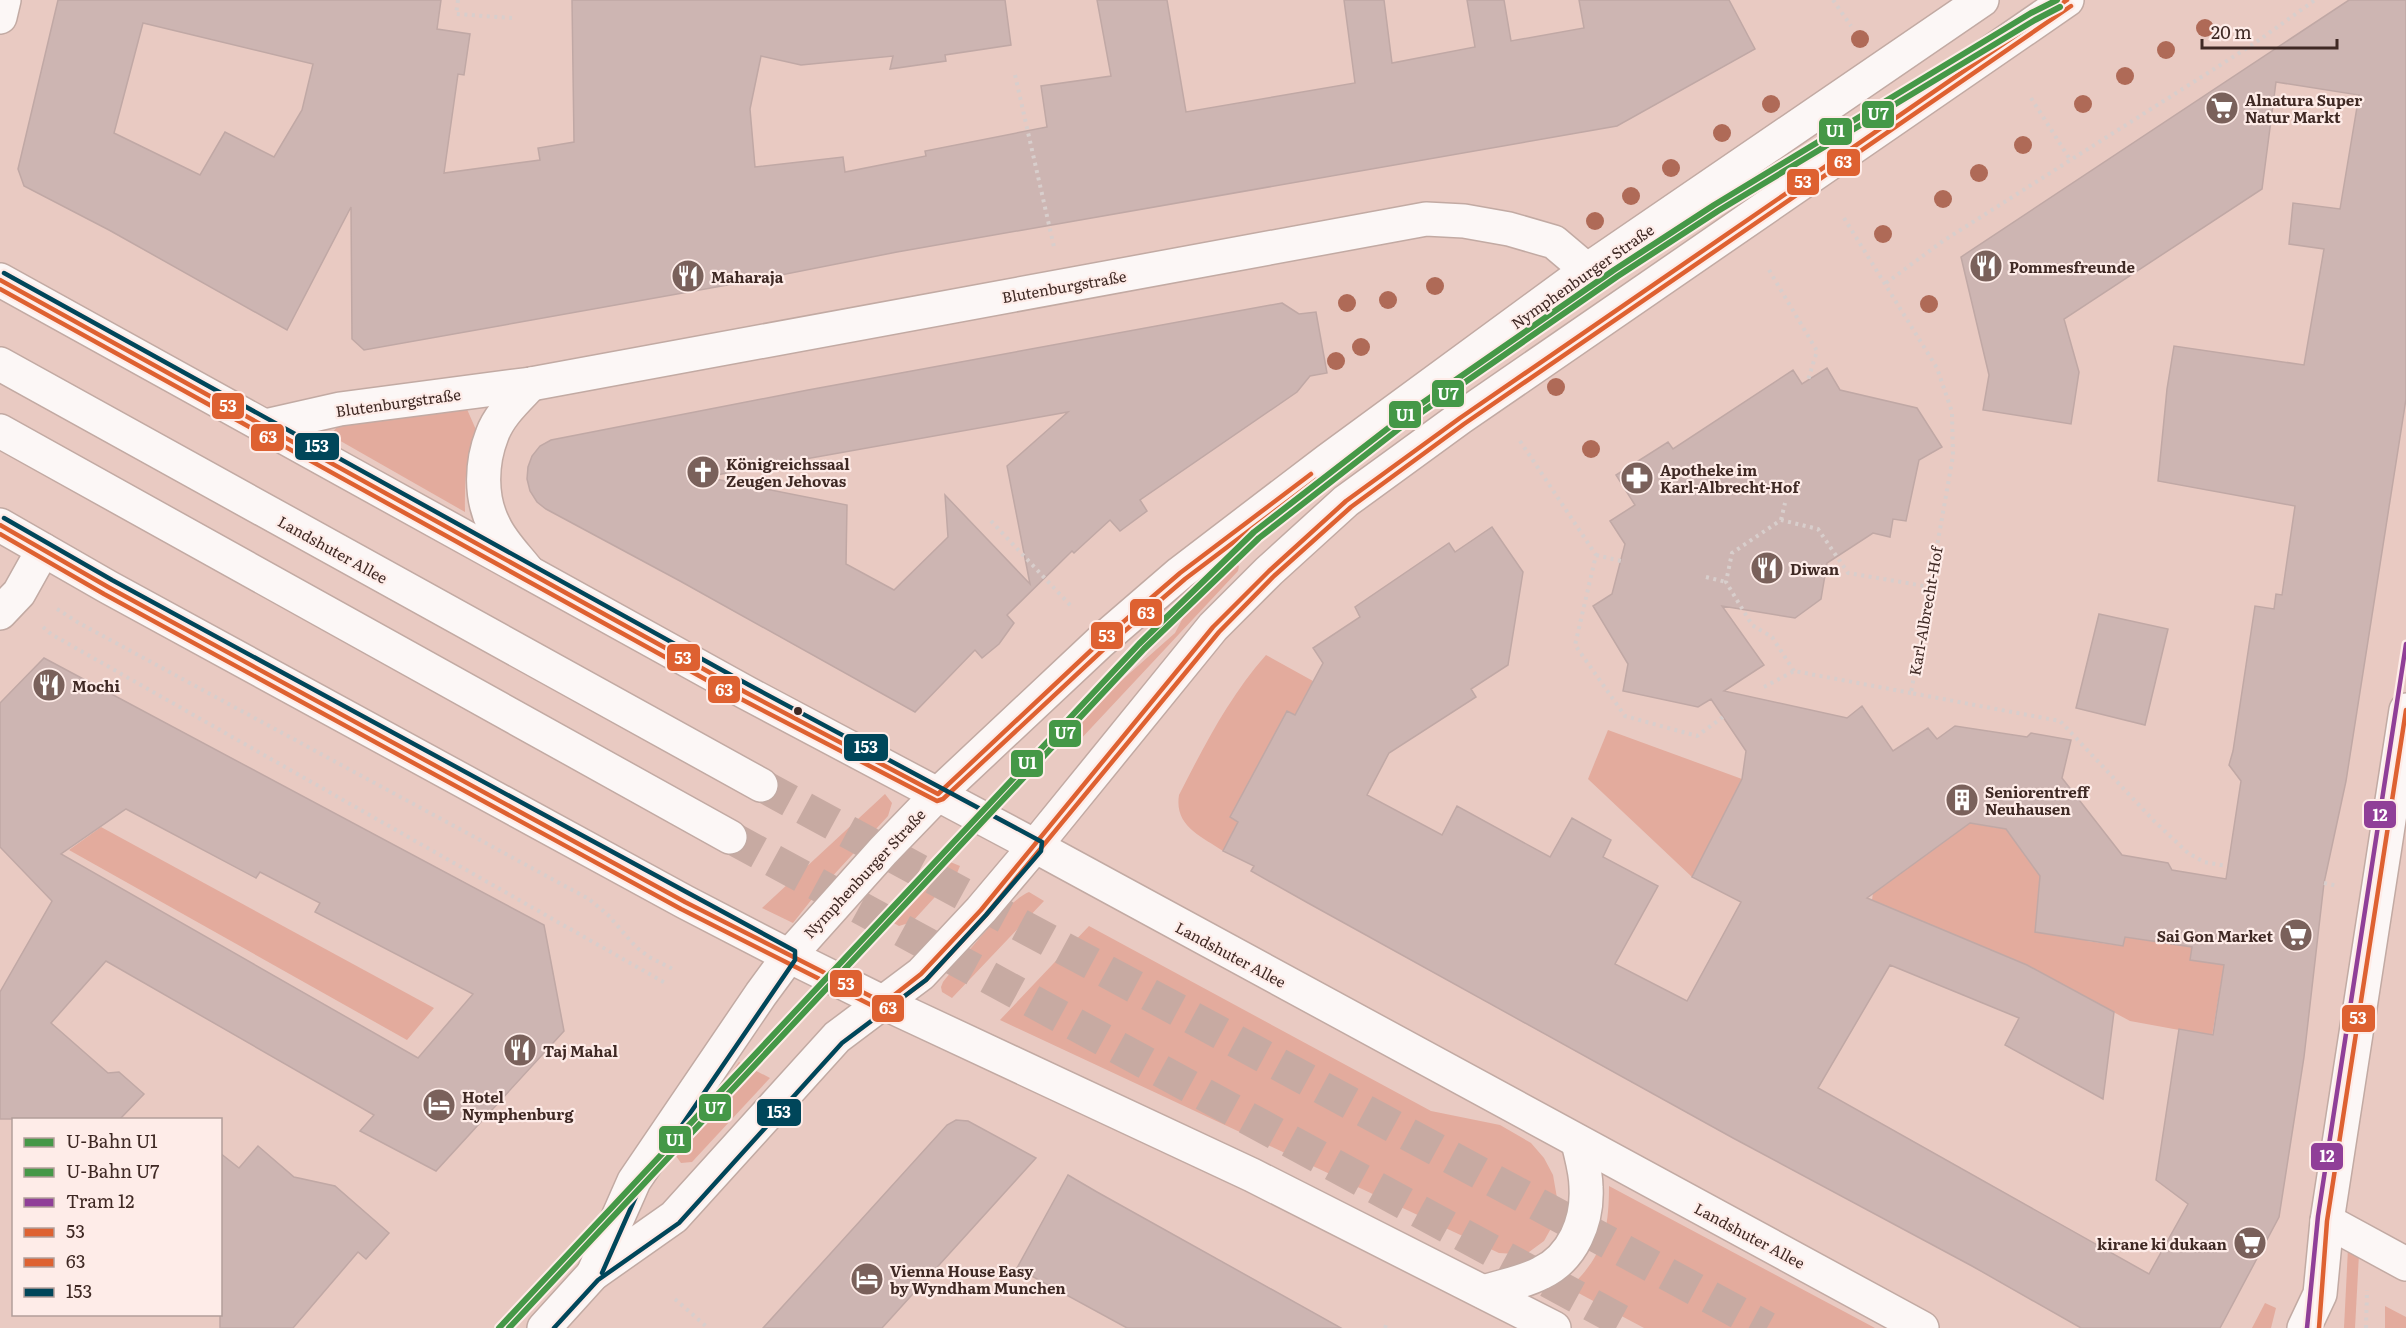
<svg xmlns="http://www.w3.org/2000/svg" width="2406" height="1328" font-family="Literata,serif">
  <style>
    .green { fill: #e3ab9d }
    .building { fill: #cdb5b2; stroke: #c0a8a5; stroke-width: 1.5; fill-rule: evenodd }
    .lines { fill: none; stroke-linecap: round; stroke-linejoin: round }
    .highway-tunnel { stroke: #c7aaa2; stroke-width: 33; stroke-dasharray: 33 16; stroke-linecap: butt }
    .minor-casing { stroke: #c2aaa3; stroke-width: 36 }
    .major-casing { stroke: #c2aaa3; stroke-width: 36 }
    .highway-casing { stroke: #c2aaa3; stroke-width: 36 }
    .path { stroke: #d8cecc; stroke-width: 4; stroke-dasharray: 3 4.5; stroke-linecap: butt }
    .minor { stroke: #fcf7f6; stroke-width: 33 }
    .major { stroke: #fcf7f6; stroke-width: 33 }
    .highway { stroke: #fcf7f6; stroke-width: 33 }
    .bus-1-casing { stroke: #feece8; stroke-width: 9 }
    .bus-2-casing { stroke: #feece8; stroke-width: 9 }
    .bus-3-casing { stroke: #feece8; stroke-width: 9 }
    .bus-1 { stroke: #de6131; stroke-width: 4.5 }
    .bus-2 { stroke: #de6131; stroke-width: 4.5 }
    .bus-3 { stroke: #00465a; stroke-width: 4.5 }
    .tram-1-casing { stroke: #feece8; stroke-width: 9 }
    .tram-1 { stroke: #903f98; stroke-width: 4.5 }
    .metro-1-casing { stroke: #feece8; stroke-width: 10 }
    .metro-2-casing { stroke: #feece8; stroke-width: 10 }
    .metro-1 { stroke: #459847; stroke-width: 6 }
    .metro-2 { stroke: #459847; stroke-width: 6 }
    .tree { fill: #af6a57 }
    .bus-dot { fill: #3f2924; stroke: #feece8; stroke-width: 2 }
    .labels { text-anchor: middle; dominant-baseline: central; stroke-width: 4.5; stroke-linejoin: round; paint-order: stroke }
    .poi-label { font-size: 15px; font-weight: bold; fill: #3f2924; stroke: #feece8; text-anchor: start }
    .street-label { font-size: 15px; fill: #3f2924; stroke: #feece8 }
    .line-badge { stroke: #feece8; stroke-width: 2 }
    .badge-label { font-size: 16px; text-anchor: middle; font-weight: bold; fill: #fff }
  </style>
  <rect width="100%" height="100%" fill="#e9cac2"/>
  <!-- green -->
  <g class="green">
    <path d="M466,407l11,25c-12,27 -12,51 -12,80l-135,-77 9,-10z"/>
    <polygon points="1232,562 1239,566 1238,571 1078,742 1060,735 1175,633 1195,595 1203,585"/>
    <path d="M1266,655l47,26 -18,34 -64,102 7,5 -15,29c-22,-15 -49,-25 -44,-56 25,-49 50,-98 87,-140z"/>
    <polygon points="1608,730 1742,779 1692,877 1588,779"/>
    <polygon points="885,794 892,803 888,816 816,894 793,923 762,908"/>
    <polygon points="1883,820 1970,823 1998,828 2003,825 2087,941 2123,946 2125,937 2192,947 2190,960 2224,965 2212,1036 2130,1021 2043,974 1872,900"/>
    <polygon points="101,827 434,1008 407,1040 69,850"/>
    <path d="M948,861l12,5 -3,7 -45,49 -13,4 -7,-4 -3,-7c11,-28 30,-45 59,-54z"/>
    <path d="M1029,892l15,9 -92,97 -10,-6 -1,-5 2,-5c17,-20 65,-82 86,-90z"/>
    <polygon points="1089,926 1431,1111 1500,1125 1531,1143 1544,1158 1553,1175 1557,1198 1554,1223 1544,1241 1529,1252 1515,1254 1499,1253 1000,1020"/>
    <polygon points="739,1062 770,1078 692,1162 681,1163 676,1156 677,1150"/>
    <path d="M1609,1186l266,142h-231l-75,-40c34,-31 40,-57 40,-102z"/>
    <polygon points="2348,1248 2359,1254 2355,1328 2344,1328"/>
    <polygon points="2265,1303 2276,1308 2271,1328 2252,1328"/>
    <polygon points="2385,1306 2406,1317 2406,1328 2385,1328"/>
  </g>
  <!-- building -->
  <g class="building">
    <path d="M58,0h383l-4,29 33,5 -6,41 -6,-1 -14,99 96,-13 -2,-12 36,-6 -2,-142h433l6,45 -66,10 1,6 -56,8 3,-13 -92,9 -40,-9 -11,53 5,58 88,-10 2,15 81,-16 -1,-5 122,-24 -6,-41 70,-10 -14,-76h70l19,112 169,-29 -11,-83h40l8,63 83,-16 -8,-47h37l7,41 73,-13 -5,-28h150l26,49 -138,77 -720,126 -136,27 -397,71 -12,-11 -1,-132 -64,123 -178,-100 -85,-44 -6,-17zM143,23l170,41 -11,46 -28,47 -49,-25 -25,43 -86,-42z"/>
    <path d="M2349,0h57v399l-60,382 -22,102 -20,174 -25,160 -59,111h-139l-109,-62 -239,-128 -425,-235 -57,-32 3,-5 -31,-15 15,-29 -8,-5 57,-106 8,4 28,-52 -10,-15 47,-31 -5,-10 94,-64 6,9 37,-25 31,45 -15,93 -37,24 5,8 -87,56 -22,42 75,40 15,-29 93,51 22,-39 39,22 -8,17 55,29 -43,78 72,37 54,-99 -49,-25 50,-98 4,-28 -35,-52 -13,8 -75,-16 5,-27 -35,-58 19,-12 13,-50 -15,-23 25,-16 -19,-30 52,-33 5,7 120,-79 9,14 25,-16 13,22 77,18 25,39 -23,13 -13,61 -13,-2 -3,18 -17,-4 -46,30 -6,36 -26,19 -73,-12 42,59 -40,26 123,27 15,-12 31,45 35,-23 9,11 18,-13 72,11 4,-4 40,7 -9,38 60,77 46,8 4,7 54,9 15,-98 -12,-16 4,-14 22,-145 19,3 2,-15 6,1 13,-89 -137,-25 9,-92 7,-43 130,19 20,-116 -35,-5 4,-41 47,6 19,-114 -83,-13 -14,107 -198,130 15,53 -8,52 -88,-14 6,-35 -28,-118zM1970,823l36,6 34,47 -5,56 88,14 2,-9 67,10 -2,13 34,5 -11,70 -34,-6 -23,151 32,24 -39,70 -331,-186 72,-123 129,53 -14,27 98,54 11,-87 -87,-47 -160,-67z"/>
    <path d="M1282,303l17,11 17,-2 11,61 -17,3 -13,16 -157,108 7,11 -27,20 -10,-11 -36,33 -2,-2 -65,64 7,8 -15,21 -17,14 -7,-8 -60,62 -235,-131 -134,-72 -9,-7 -7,-11 -3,-12 1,-12 4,-11 8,-10 11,-6 257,-50zM1068,412l-61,54 23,118 -85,-89 3,42 -54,53 -48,-26 1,-59 -142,-28z"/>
    <polygon points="2099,614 2168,629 2145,725 2076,708"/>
    <path d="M44,658l500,267 20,106 -128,140 -76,-40 14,-16 -268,-154 -55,62 57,50 11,-1 25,22 -24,25h-120v-127l52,-91 -52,-54v-144zM126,809l130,69 4,-6 60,31 -5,9 158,82 -55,64 -357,-204z"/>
    <polygon points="956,1120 968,1121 1036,1158 882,1328 763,1328 947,1125"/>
    <polygon points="258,1146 294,1177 335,1186 389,1233 366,1259 358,1252 293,1328 220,1328 220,1153 239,1168"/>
    <polygon points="1068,1175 1097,1192 1341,1328 1127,1328 1017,1268"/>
  </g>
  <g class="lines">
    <!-- highway-tunnel -->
    <g class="highway-tunnel">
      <polyline points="761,785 1767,1328"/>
      <polyline points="730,837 1634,1328"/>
    </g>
    <defs>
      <g id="minor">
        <polyline points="0,17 4,0"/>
        <polyline points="265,426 340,409 531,384 1426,219 1464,221 1509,229 1554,242 1587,270"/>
        <path d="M527,570c-11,-14 -26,-29 -33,-45 -14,-27 -13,-62 -2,-90 7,-20 25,-36 39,-51"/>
        <polyline points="0,613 19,593 43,550"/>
        <polyline points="2327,1221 2406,1264"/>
        <polyline points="2304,1328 2320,1294 2327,1221 2406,710"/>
      </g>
      <g id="major">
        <polyline points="0,280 745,692 1035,846 1922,1328"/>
        <polyline points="0,525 108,587 685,902 789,956 884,1003 1252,1175 1554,1328"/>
        <polyline points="593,1274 634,1181 761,994 789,956 883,851 938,794 1100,642 1180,573 1328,460 1587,270 1982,0"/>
        <path d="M1484,1292c18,-6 40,-10 57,-19 32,-15 47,-52 45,-86 0,-15 -5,-31 -8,-45"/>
        <polyline points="544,1328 593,1274 674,1217 837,1037 921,974 981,910 1035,846 1213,627 1269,571 1346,501 1460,418 2067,0"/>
      </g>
      <g id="highway">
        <polyline points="0,364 761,785"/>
        <polyline points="0,431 730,837"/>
      </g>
    </defs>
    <!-- minor casing -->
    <use href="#minor" class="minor-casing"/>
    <!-- major casing -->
    <use href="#major" class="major-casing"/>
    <!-- highway casing -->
    <use href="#highway" class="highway-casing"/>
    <!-- path -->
    <g class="path">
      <polyline points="458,0 456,14 512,18"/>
      <polyline points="1833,0 1851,26"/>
      <polyline points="1015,75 1054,247"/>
      <polyline points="2031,98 2071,161"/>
      <polyline points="1844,218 1937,368 1952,412 1953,456 1911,693 2060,721 2154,821 2188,853 2204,862 2227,866"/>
      <polyline points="1769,270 1817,351 1808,380"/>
      <polyline points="1886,283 1943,241 2255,43 2315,0"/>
      <polyline points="1520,441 1596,555 1575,645 1625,716 1697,736 1723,717"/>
      <polyline points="1781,520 1785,503"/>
      <polyline points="991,521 1071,606"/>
      <polyline points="1596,555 1621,561"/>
      <polyline points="1706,577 1726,582"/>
      <polyline points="57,609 79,623 589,899 608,915 636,947 649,957 675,970"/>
      <polyline points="43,627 51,634 667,984"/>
      <polyline points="1794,671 1772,637 1752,625 1726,582 1732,553 1781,520 1818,529 1848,573 1930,587"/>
      <polyline points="1764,687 1794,671 1911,693"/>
      <polyline points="2324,883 2338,886"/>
      <polyline points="675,1299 708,1328"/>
      <polyline points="1385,1328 1386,1325"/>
      <polyline points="2366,1328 2367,1290"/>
    </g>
    <!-- minor -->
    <use href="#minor" class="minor"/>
    <!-- major -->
    <use href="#major" class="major"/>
    <!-- highway -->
    <use href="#highway" class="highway"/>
    <defs>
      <g id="bus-1">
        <polyline points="0,280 745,692 938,794 1100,642 1180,573 1311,474"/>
        <polyline points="0,525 108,587 685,902 884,1003 921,974 981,910 1213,627 1269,571 1346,501 1460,418 2067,0"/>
        <polyline points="2319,1328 2327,1221 2406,710"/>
      </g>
      <g id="bus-2">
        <polyline points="0,289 741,699 937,801 943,799 1105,648 1185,579 1316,480"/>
        <polyline points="0,534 104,594 681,909 881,1010 886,1010 926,980 986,915 1219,632 1274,576 1351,507 1464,424 2071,6"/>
      </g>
      <g id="bus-3">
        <polyline points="4,273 749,685 1042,842 1041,851 986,915 926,980 842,1043 679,1223 598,1280 554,1328"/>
        <polyline points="4,518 112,580 795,951 795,960 641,1185 602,1273"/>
      </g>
    </defs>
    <!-- bus-1 casing -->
    <use href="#bus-1" class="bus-1-casing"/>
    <!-- bus-2 casing -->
    <use href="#bus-2" class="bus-2-casing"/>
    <!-- bus-3 casing -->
    <use href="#bus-3" class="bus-3-casing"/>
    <!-- bus-1 -->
    <use href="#bus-1" class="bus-1"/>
    <!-- bus-2 -->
    <use href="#bus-2" class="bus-2"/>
    <!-- bus-3 -->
    <use href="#bus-3" class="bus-3"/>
    <defs>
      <polyline id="tram-1" points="2307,1328 2318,1216 2406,644"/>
    </defs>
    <!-- tram-1 casing -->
    <use href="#tram-1" class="tram-1-casing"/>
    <!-- tram-1 -->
    <use href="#tram-1" class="tram-1"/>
    <defs>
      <polyline id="metro-1" points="499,1328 1139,644 1254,532 1405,415 1614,270 1714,205 2031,13 2057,0"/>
      <polyline id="metro-2" points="509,1328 1144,649 1259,538 1409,421 1618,276 1718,211 2035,20 2060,7"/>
    </defs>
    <!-- metro-1 casing -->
    <use href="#metro-1" class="metro-1-casing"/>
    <!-- metro-2 casing -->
    <use href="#metro-2" class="metro-2-casing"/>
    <!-- metro-1 -->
    <use href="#metro-1" class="metro-1"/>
    <!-- metro-2 -->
    <use href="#metro-2" class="metro-2"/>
  </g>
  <!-- trees -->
  <g class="tree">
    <circle cx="2205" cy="28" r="9"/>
    <circle cx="1860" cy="39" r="9"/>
    <circle cx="2166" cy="50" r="9"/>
    <circle cx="2125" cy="76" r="9"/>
    <circle cx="1771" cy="104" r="9"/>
    <circle cx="2083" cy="104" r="9"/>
    <circle cx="1722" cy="133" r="9"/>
    <circle cx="2023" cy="145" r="9"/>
    <circle cx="1671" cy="168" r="9"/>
    <circle cx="1979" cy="173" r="9"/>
    <circle cx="1631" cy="196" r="9"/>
    <circle cx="1943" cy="199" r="9"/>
    <circle cx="1595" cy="221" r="9"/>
    <circle cx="1883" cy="234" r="9"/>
    <circle cx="1435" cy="286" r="9"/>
    <circle cx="1388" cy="300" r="9"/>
    <circle cx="1347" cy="303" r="9"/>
    <circle cx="1929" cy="304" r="9"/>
    <circle cx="1361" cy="347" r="9"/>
    <circle cx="1336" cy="361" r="9"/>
    <circle cx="1556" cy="387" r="9"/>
    <circle cx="1591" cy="449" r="9"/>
  </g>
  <!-- icons -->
  <defs>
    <symbol id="supermarket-disc" viewBox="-11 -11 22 22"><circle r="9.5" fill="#7a615b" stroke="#feece8"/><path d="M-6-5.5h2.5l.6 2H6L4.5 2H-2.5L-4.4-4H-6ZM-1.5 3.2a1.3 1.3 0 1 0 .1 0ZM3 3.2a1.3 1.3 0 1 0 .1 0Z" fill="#fff"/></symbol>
    <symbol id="restaurant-disc" viewBox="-11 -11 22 22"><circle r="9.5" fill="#7a615b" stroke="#feece8"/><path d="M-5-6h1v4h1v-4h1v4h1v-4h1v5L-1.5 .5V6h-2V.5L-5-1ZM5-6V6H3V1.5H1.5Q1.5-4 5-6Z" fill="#fff"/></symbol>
    <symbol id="church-disc" viewBox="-11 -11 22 22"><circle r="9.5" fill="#7a615b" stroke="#feece8"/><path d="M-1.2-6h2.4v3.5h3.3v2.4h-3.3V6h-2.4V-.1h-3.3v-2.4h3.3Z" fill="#fff"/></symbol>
    <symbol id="pharmacy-disc" viewBox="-11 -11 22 22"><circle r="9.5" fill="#7a615b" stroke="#feece8"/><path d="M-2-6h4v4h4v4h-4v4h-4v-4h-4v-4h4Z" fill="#fff"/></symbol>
    <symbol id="building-disc" viewBox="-11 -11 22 22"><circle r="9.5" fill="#7a615b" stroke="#feece8"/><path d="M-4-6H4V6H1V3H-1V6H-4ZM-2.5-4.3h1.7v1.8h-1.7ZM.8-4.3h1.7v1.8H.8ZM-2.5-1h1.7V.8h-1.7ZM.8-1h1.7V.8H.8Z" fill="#fff"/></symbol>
    <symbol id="hotel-disc" viewBox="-11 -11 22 22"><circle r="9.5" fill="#7a615b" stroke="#feece8"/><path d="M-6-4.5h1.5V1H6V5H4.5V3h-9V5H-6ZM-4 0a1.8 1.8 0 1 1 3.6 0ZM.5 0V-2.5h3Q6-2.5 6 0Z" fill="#fff"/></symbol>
  </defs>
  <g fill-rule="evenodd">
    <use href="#supermarket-disc" x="2203" y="89" width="38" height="38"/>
    <use href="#restaurant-disc" x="1967" y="247" width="38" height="38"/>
    <use href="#restaurant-disc" x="669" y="257" width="38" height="38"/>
    <use href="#church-disc" x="684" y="453" width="38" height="38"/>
    <use href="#pharmacy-disc" x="1618" y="459" width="38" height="38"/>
    <use href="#restaurant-disc" x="1748" y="549" width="38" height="38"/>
    <use href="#restaurant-disc" x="30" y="666" width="38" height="38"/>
    <use href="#building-disc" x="1943" y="781" width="38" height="38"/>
    <use href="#supermarket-disc" x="2277" y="916" width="38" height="38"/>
    <use href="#restaurant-disc" x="501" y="1031" width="38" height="38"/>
    <use href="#hotel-disc" x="420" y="1086" width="38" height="38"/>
    <use href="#supermarket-disc" x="2231" y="1224" width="38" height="38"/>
    <use href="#hotel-disc" x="848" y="1260" width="38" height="38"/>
  </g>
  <!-- markers -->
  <circle class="bus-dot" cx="798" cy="711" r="5"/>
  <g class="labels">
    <!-- poi labels -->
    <g class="poi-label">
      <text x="2245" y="99">Alnatura Super<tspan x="2245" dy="17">Natur Markt</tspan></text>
      <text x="2009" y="266">Pommesfreunde</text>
      <text x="711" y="276">Maharaja</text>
      <text x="726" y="463">Königreichssaal<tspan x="726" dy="17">Zeugen Jehovas</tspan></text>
      <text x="1660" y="469">Apotheke im<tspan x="1660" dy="17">Karl-Albrecht-Hof</tspan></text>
      <text x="1790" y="568">Diwan</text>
      <text x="72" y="685">Mochi</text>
      <text x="1985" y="791">Seniorentreff<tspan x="1985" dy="17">Neuhausen</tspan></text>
      <text x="2273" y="935" text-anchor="end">Sai Gon Market</text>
      <text x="543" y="1050">Taj Mahal</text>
      <text x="462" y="1096">Hotel<tspan x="462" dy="17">Nymphenburg</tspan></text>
      <text x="2227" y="1243" text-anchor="end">kirane ki dukaan</text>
      <text x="890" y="1270">Vienna House Easy<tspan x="890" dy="17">by Wyndham Munchen</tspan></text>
    </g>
    <!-- street labels -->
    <g class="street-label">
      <text transform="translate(1582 276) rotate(-35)">Nymphenburger Straße</text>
      <text transform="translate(1064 286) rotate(-10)">Blutenburgstraße</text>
      <text transform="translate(398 402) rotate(-8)">Blutenburgstraße</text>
      <text transform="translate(333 549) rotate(29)">Landshuter Allee</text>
      <text transform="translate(1925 611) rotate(-80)">Karl-Albrecht-Hof</text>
      <text transform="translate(864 873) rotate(-47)">Nymphenburger Straße</text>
      <text transform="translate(1231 954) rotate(28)">Landshuter Allee</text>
      <text transform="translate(1750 1235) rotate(28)">Landshuter Allee</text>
    </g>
  </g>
  <g class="line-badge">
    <rect x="1861" y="100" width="34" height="29" rx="6" fill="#459847"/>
    <rect x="1818" y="117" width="35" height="29" rx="6" fill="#459847"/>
    <rect x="1826" y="148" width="35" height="29" rx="6" fill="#de6131"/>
    <rect x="1786" y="168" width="34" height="28" rx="6" fill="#de6131"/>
    <rect x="1431" y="379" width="34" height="29" rx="6" fill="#459847"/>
    <rect x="211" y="392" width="34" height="28" rx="6" fill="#de6131"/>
    <rect x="1388" y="400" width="34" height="29" rx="6" fill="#459847"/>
    <rect x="250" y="423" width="35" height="29" rx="6" fill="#de6131"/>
    <rect x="294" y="432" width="46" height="29" rx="6" fill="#00465a"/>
    <rect x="1129" y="598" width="34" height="29" rx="6" fill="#de6131"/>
    <rect x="1090" y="621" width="34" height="29" rx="6" fill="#de6131"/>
    <rect x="666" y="643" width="35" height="29" rx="6" fill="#de6131"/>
    <rect x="707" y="675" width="34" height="29" rx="6" fill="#de6131"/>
    <rect x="1048" y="719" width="34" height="29" rx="6" fill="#459847"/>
    <rect x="843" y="733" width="46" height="29" rx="6" fill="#00465a"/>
    <rect x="1010" y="749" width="34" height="29" rx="6" fill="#459847"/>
    <rect x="2363" y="800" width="34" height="29" rx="6" fill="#903f98"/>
    <rect x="829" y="969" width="34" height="29" rx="6" fill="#de6131"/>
    <rect x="871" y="994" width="34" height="29" rx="6" fill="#de6131"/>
    <rect x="2341" y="1004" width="35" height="29" rx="6" fill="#de6131"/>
    <rect x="698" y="1093" width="34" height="29" rx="6" fill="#459847"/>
    <rect x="756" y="1098" width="46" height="29" rx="6" fill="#00465a"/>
    <rect x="658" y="1125" width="34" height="29" rx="6" fill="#459847"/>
    <rect x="2310" y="1142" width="34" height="29" rx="6" fill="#903f98"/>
  </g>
  <g class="badge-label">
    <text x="1878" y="120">U7</text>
    <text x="1835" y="137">U1</text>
    <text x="1843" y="168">63</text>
    <text x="1803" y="188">53</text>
    <text x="1448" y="400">U7</text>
    <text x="228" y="412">53</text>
    <text x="1405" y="421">U1</text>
    <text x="268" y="443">63</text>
    <text x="317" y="452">153</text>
    <text x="1146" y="619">63</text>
    <text x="1107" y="642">53</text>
    <text x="683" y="664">53</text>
    <text x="724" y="696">63</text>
    <text x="1065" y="739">U7</text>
    <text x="866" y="753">153</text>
    <text x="1027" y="769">U1</text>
    <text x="2380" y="821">12</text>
    <text x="846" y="990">53</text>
    <text x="888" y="1014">63</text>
    <text x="2358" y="1024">53</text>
    <text x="715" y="1114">U7</text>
    <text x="779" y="1118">153</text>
    <text x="675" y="1146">U1</text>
    <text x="2327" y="1162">12</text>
  </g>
  <!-- legend -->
  <rect x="12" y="1118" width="210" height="198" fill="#feece8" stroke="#b29e9a" stroke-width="1.5"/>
  <rect x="24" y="1138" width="30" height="9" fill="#459847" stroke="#b29e9a" stroke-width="1.5"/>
  <text x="66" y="1148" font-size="18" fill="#3f2924">U-Bahn U1</text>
  <rect x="24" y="1168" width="30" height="9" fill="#459847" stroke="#b29e9a" stroke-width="1.5"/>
  <text x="66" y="1178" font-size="18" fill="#3f2924">U-Bahn U7</text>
  <rect x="24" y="1198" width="30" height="9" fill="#903f98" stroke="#b29e9a" stroke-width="1.5"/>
  <text x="66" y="1208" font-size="18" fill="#3f2924">Tram 12</text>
  <rect x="24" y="1228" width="30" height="9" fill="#de6131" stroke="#b29e9a" stroke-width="1.5"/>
  <text x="66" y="1238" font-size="18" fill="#3f2924">53</text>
  <rect x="24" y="1258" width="30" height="9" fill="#de6131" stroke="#b29e9a" stroke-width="1.5"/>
  <text x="66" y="1268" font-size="18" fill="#3f2924">63</text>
  <rect x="24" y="1288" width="30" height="9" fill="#00465a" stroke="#b29e9a" stroke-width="1.5"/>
  <text x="66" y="1298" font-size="18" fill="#3f2924">153</text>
  <!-- scale -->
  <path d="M2202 39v9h135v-9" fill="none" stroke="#3f2924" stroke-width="3"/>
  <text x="2211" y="39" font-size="18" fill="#3f2924" stroke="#feece8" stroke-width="4.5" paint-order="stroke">20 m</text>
</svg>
